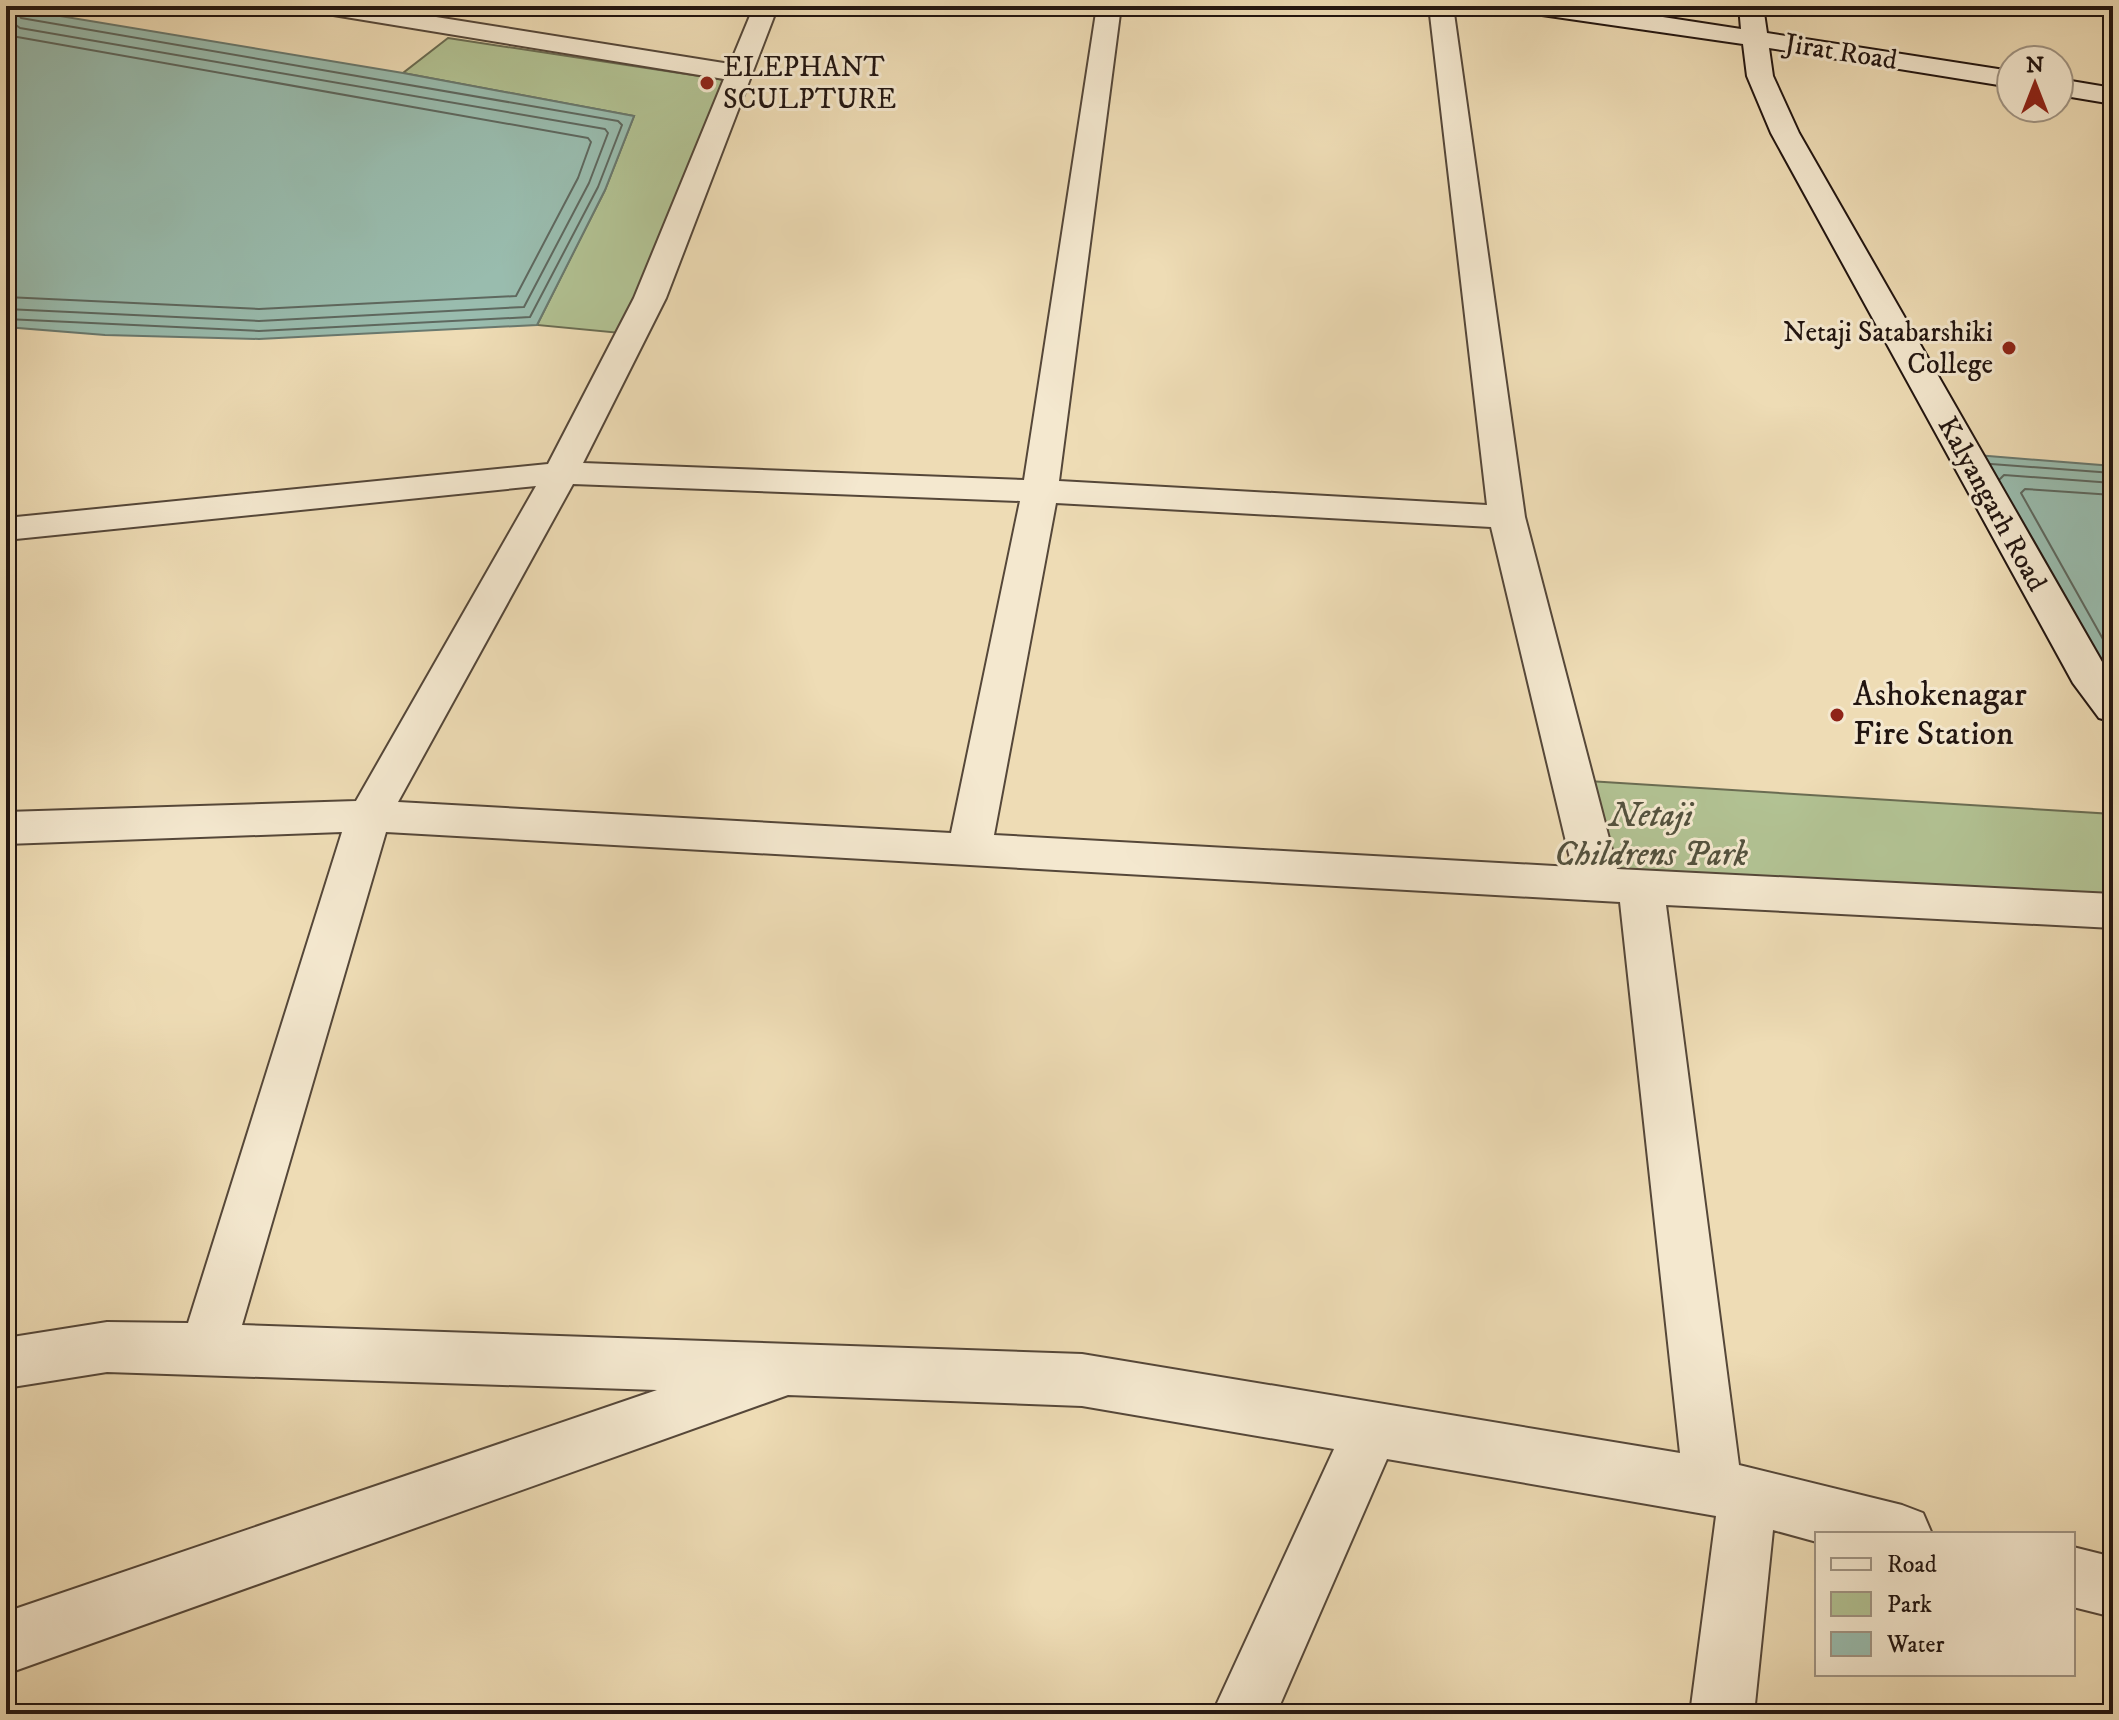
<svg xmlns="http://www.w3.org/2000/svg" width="2119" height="1720" font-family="'IM FELL DW Pica',serif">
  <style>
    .green { fill: #b2c293; stroke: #6a6c52; stroke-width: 2 }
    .water { fill: #99bcae; stroke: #69796f; stroke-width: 2 }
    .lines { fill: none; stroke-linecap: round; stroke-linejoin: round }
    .shore { stroke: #5e685f; stroke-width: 2 }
    .street-casing { stroke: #554739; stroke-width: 4 }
    .secondary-casing { stroke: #221510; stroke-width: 4 }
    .street { fill: #f4e8cf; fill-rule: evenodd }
    .secondary { fill: #f4e8cf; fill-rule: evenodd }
    .poi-dot { fill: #8f2418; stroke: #f4e8cf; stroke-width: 3 }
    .labels { text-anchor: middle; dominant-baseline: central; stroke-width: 6; stroke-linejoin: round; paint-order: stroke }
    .far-street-label { font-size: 28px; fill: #221510; stroke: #f4e8cf }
    .far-poi-label { font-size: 28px; fill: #221510; stroke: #f4e8cf; text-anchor: start }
    .poi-label { font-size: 34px; fill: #221510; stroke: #f4e8cf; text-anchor: start }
    .park-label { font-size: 34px; font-style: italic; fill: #54523e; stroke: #f4e8cf }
  </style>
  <rect width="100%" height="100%" fill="#eedcb5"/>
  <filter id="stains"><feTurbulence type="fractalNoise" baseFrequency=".0025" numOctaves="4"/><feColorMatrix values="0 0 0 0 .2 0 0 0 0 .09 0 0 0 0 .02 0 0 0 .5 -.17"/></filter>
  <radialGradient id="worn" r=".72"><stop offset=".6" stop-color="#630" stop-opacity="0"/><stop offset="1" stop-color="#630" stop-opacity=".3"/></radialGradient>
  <!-- green -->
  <g class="green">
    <polygon points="448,38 732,81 631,334 537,325 605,190 634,116 403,73"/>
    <polygon points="1572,780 2113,814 2113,910 1598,883"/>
  </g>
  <!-- water -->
  <g class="water">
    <polygon points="6,7 403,73 634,116 605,190 537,325 259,339 105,335 6,327"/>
    <polygon points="1964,454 2113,466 2113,703"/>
  </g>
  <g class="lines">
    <!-- shore -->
    <g class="shore">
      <polyline points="6,18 20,28 605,129 608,133 589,183 524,307 259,321 6,309"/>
      <polyline points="6,35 588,138 591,142 578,178 516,296 259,309 6,297"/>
      <polyline points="6,319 259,331 530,317 598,187 622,125 618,121 21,18 13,6"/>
      <polyline points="1991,464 2113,473"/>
      <polyline points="2000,479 2004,475 2113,483"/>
      <polyline points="2113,495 2025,489 2021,493 2113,657"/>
    </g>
    <defs>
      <g id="street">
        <path d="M309,6h58l363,58 24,-58h24l-112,292 -83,165 441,17 73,-474h24l-62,475 428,24 -58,-499h24l72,511 92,352 496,25v34l-447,-23 73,560 163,40 21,8 9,21h-115v8l-44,-12 -19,184h-64l26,-198 -329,-57 -111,255h-64l122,-265 -252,-43 -294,-11 -782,279v-62l651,-222 -550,-18 -101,16v-50l101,-16 81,1 154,-491 -336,12v-32l350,-11 180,-315 -530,54v-22l542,-54 86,-166 90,-219 -403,-66zM573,484l447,17 -69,332 -553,-31zM1056,503l435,24 81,340 -578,-32zM386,832l1234,70 60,551 -598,-99 -840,-29z"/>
        <polygon points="2073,1547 2113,1557 2113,1617 2073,1607"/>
      </g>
      <g id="secondary">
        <polygon points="1516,6 1591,6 1741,29 1739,6 1763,6 1767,33 2011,71 2011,87 1769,48 1773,76 1799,133 2113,681 2113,722 2099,718 2073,683 1771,133 1747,76 1743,44 1528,13"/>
        <polygon points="2059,79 2113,88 2113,104 2059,95"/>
      </g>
    </defs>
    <!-- street casing -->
    <use href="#street" class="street-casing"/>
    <!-- secondary casing -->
    <use href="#secondary" class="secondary-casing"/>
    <!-- street -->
    <use href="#street" class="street"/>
    <!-- secondary -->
    <use href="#secondary" class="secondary"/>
  </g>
  <!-- markers -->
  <g class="poi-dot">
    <circle cx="707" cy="83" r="8"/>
    <circle cx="2009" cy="348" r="8"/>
    <circle cx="1837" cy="715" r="8"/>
  </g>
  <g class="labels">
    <!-- far-street labels -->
    <g class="far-street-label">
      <text transform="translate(1841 52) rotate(9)">Jirat Road</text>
      <text transform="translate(1992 504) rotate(61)">Kalyangarh Road</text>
    </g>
    <!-- far-poi labels -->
    <g class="far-poi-label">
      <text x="723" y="67">ELEPHANT<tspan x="723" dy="32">SCULPTURE</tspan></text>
      <text x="1993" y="332" text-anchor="end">Netaji Satabarshiki<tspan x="1993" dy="32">College</tspan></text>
    </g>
    <!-- poi labels -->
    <g class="poi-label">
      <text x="1853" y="695">Ashokenagar<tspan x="1853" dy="39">Fire Station</tspan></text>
    </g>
    <!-- park labels -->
    <g class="park-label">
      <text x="1651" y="816">Netaji<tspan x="1651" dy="39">Childrens Park</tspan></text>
    </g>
  </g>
  <!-- margin -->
  <rect width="2119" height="1720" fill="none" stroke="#eedcb5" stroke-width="32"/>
  <rect x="8" y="8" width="2103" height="1704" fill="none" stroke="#221510" stroke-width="4"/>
  <rect x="16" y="16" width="2087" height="1688" fill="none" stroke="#221510" stroke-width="2"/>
  <!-- legend -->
  <rect x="1815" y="1532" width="260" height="144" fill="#f4e8cf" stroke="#a09483" stroke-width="2"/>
  <rect x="1831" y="1558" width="40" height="12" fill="#f4e8cf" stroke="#a09483" stroke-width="2"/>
  <text x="1887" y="1572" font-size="24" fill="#221510">Road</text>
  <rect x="1831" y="1592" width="40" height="24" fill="#b2c293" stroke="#a09483" stroke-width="2"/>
  <text x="1887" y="1612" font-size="24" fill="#221510">Park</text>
  <rect x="1831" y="1632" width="40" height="24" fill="#99bcae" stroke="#a09483" stroke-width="2"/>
  <text x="1887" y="1652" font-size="24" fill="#221510">Water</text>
  <!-- north arrow -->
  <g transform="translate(2035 84)"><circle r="38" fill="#f4e8cf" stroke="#a09483" stroke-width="2"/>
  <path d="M0-6L14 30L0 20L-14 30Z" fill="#8f2418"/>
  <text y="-12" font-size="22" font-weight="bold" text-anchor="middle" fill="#221510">N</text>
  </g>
  <rect width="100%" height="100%" filter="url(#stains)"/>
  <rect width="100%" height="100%" fill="url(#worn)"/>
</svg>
